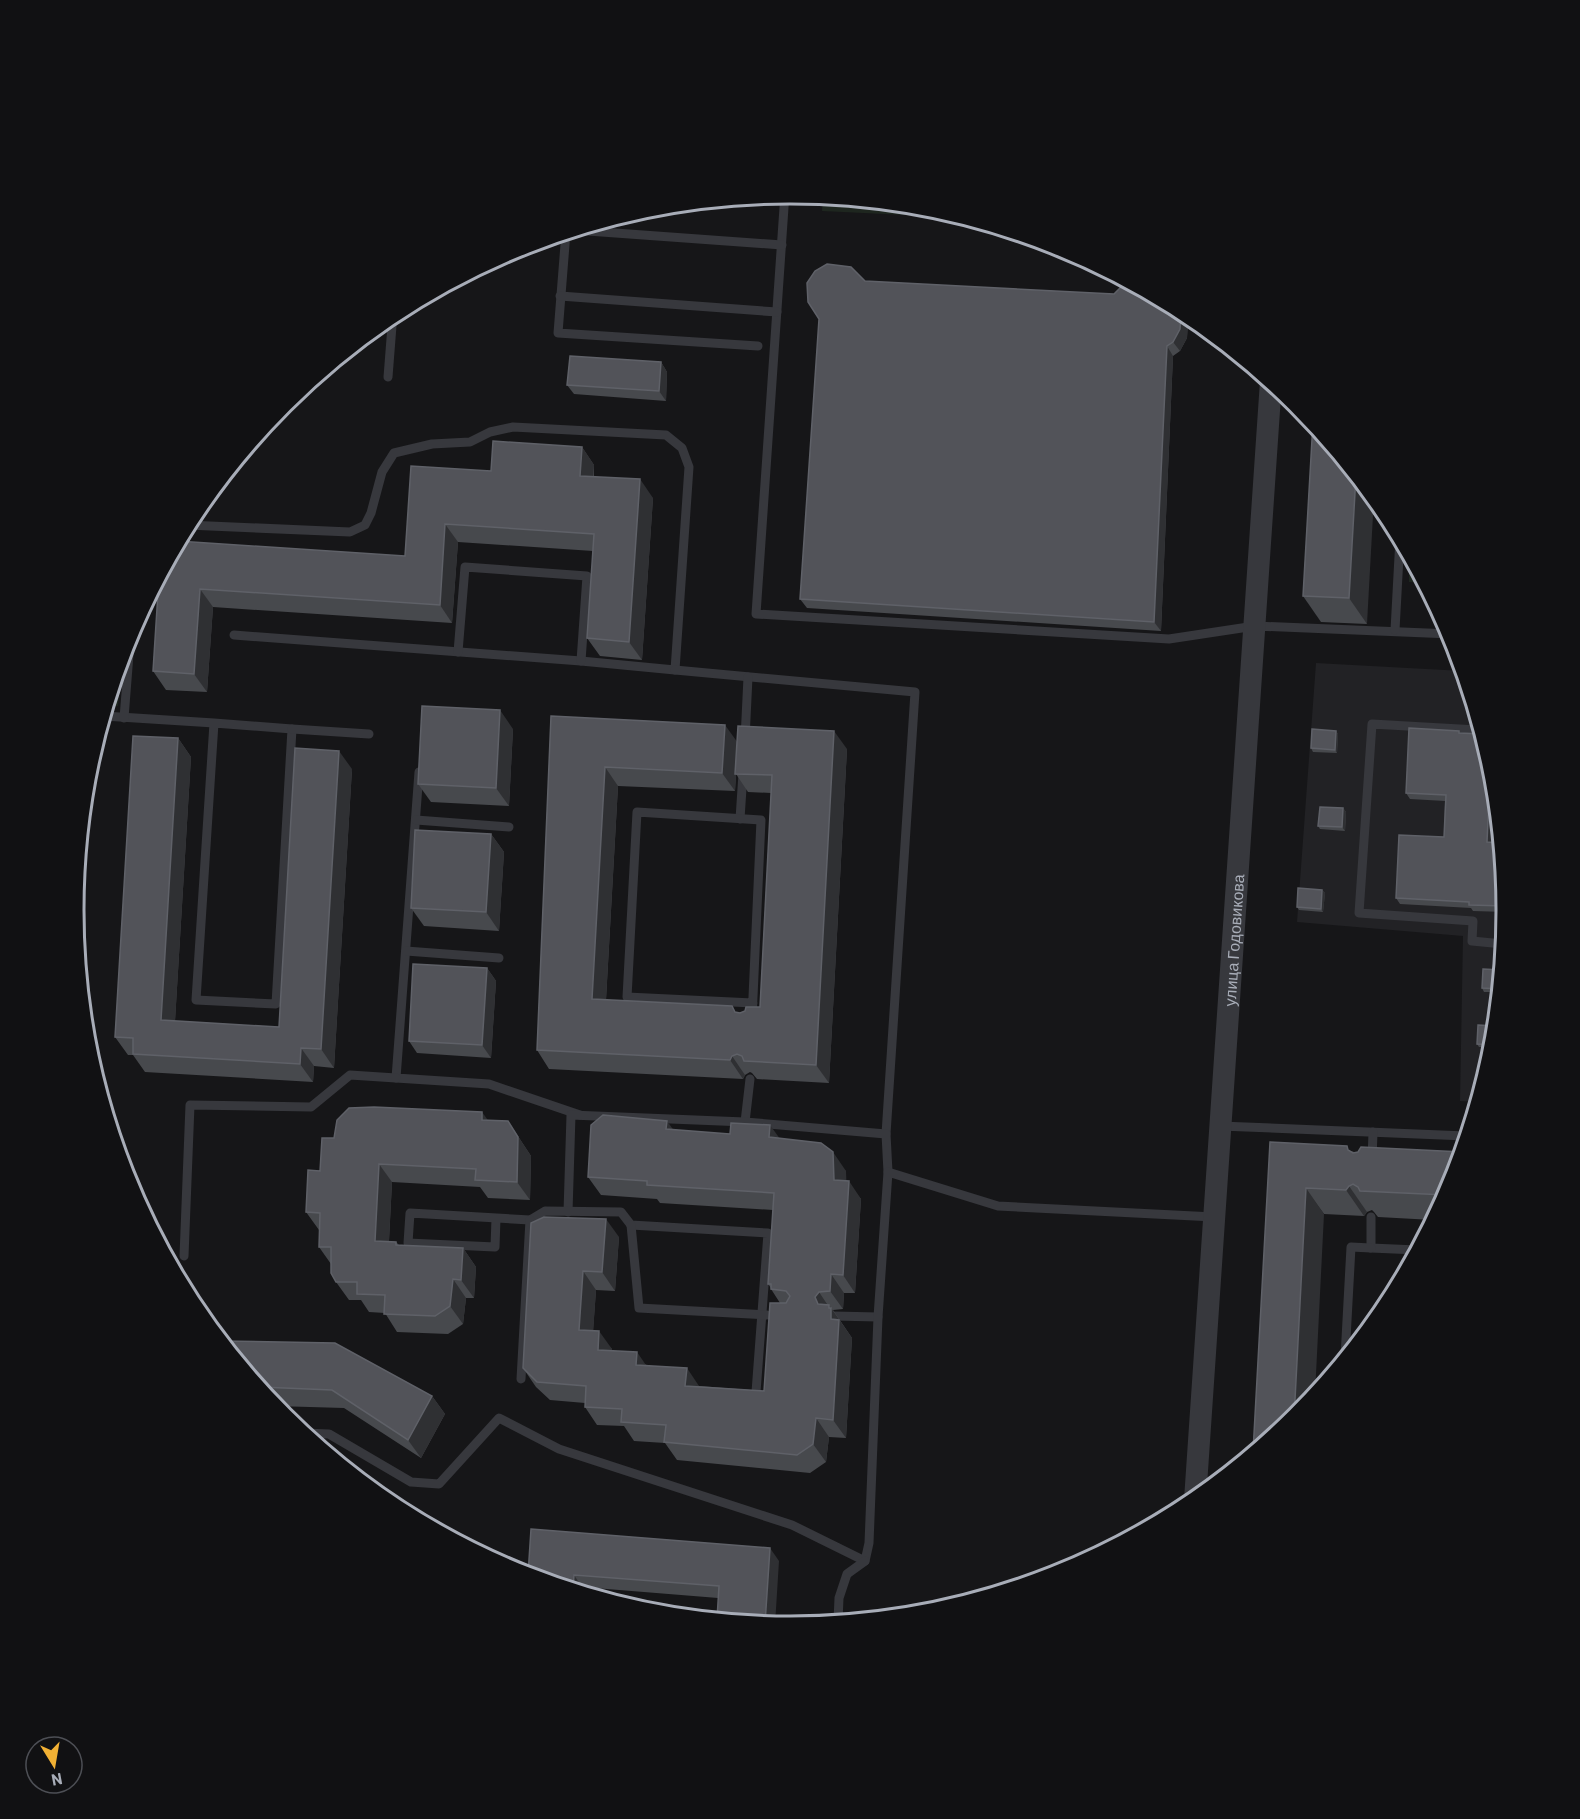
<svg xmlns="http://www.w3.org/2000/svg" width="1580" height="1819" font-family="Barlow,sans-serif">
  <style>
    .built { fill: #222225 }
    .green { fill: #1e261f }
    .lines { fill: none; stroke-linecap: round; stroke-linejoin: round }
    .service { stroke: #37383d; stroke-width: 9 }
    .tertiary { stroke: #37383d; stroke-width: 22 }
    .wall { fill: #47494d; fill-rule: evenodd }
    .shaded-wall { fill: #2f3033 }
    .building { fill: #525359; stroke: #5f6168; stroke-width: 1.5 }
    .labels { text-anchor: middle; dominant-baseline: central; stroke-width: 4.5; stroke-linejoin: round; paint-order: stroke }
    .street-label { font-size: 16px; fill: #a8adb8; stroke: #111113 }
    .rim { fill: none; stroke: #a8adb8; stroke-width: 3 }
  </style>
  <rect width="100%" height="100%" fill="#161618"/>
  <!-- built -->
  <polygon class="built" points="1316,663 1463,671 1493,770 1506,910 1493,1050 1477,1102 1460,1101 1463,936 1297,922"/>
  <!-- green -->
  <g class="green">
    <polygon points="782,194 781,203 727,199"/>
    <polygon points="823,196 930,207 967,218 822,211"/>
    <polygon points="1409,555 1424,583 1409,582"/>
    <polygon points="123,654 118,706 107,705"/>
  </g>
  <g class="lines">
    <!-- service -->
    <g class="service">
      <polyline points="785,193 756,614 1169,639 1255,626 1451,634"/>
      <polyline points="574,230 782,245"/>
      <polyline points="566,232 558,333 758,346"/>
      <polyline points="560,296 777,312"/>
      <polyline points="388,377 393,313"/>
      <polyline points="187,525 350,532 365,525 371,513 382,472 394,453 432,444 470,442 490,432 513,427 666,435 682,448 689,467 675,670 581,661 234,635"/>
      <polyline points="1395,630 1400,538"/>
      <polyline points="458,652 465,567 587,576 581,661"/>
      <polyline points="675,670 915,692 886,1134"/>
      <polyline points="1476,714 1477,730 1372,724 1359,913 1473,921 1472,941 1503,944"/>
      <polyline points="104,716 214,723 196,1000 276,1004 292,729 214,723"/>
      <polyline points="124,718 131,629"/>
      <polyline points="292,729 369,734"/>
      <polyline points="745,739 748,677"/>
      <polyline points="419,772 396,1078 489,1084 580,1115"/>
      <polyline points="740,819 743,773"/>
      <polyline points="416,820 509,827"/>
      <polyline points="406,951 499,958"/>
      <polyline points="752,1019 761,820 637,812 627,997 753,1003"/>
      <polyline points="745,1122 750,1079"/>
      <polyline points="1220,1126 1466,1136"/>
      <polyline points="1372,1160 1373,1132"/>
      <polyline points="568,1212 571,1115 745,1122 886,1134 888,1172"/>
      <polyline points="1371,1217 1371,1248 1417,1250"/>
      <polyline points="496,1218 495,1247 408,1243 410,1213 530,1220 545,1211 621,1212 631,1225 768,1233 756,1392"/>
      <polyline points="631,1225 639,1308 767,1315"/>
      <polyline points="184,1256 190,1105 311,1107 350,1075 396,1078"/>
      <polyline points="834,1316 878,1317"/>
      <polyline points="1345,1357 1351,1247 1371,1248"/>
      <polyline points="521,1379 530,1220"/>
      <polyline points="304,1433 329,1434 411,1482 439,1484 499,1418 559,1449 792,1525 865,1561 869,1543 878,1317 888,1172 998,1206 1214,1217"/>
      <polyline points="838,1621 839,1598 847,1574 865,1561"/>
    </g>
    <!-- tertiary -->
    <path class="tertiary" id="s1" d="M1195,1500l76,-1119"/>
  </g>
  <!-- wall -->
  <g class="wall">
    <polygon points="865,281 1188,321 1187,338 1180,351 1173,356 1161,631 807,608 800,599"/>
    <polygon points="344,353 343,362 334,361"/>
    <polygon points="661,362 667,372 666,401 574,394 567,385"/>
    <polygon points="1313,422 1367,624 1321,622 1303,596"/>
    <polygon points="582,447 594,465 594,476 653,498 642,660 600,656 587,638 593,551 458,542 452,623 213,607 207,692 166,690 153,671 159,577 405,556 491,471"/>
    <polygon points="1421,577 1442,616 1438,616 1420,590"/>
    <path d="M551,716l186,27 110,6 -18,334 -72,-4 -5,-6 -2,-1 -5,3 -2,4 -194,-10 -12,-19zM736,774l12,18 23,1 -11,214 -20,6 -134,-13 12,-214 117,5z"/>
    <polygon points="513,729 509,806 431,802 418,784"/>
    <polygon points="1336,731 1338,734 1337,753 1313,752 1311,748"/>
    <polygon points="1461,733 1493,770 1496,805 1494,805 1492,842 1500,843 1506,912 1473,911 1471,908 1400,904 1396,898 1444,837 1445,801 1410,799 1406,793"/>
    <polygon points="178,738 191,757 175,1021 279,1027 352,769 334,1068 314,1066 313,1082 145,1072 133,1055 128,1055 115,1037"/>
    <polygon points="1343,808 1346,812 1345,831 1320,829 1318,826"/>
    <polygon points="491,834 504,852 499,931 424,926 411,908"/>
    <polygon points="1322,890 1325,893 1323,912 1299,910 1297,907"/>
    <polygon points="487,968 496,981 491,1058 417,1053 409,1041"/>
    <polygon points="1501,970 1498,992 1484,992 1482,988"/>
    <polygon points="1495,1026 1493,1048 1479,1047 1477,1044"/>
    <polygon points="488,1120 508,1121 531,1156 530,1200 488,1198 480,1187 392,1182 389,1241 396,1242 399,1245 463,1248 476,1267 474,1298 466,1298 463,1324 448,1334 397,1332 385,1313 369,1312 361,1300 349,1300 336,1282 331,1264 319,1247 319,1230 306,1212 320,1171 334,1138"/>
    <polygon points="673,1130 779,1138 846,1171 846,1181 861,1199 855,1293 844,1293 843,1309 833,1310 852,1338 846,1438 829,1437 826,1462 810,1473 677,1460 665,1443 634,1441 624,1426 597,1425 585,1407 585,1403 550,1400 536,1387 523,1368 531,1223 619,1237 615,1291 596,1290 593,1331 612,1349 612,1351 699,1386 764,1391 780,1303 771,1289 771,1288 768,1284 773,1210 660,1203 657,1199 601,1195 588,1177"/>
    <polygon points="1270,1142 1351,1151 1452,1184 1433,1220 1378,1217 1374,1212 1372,1210 1367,1212 1364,1216 1324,1214"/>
    <polygon points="221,1341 432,1396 445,1414 421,1458 344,1408 275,1406"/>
    <polygon points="779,1561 718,1598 582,1587 528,1575"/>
  </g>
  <!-- shaded-wall -->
  <g class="shaded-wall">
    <polygon points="1181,310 1183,311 1188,321 1187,338 1180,351 1173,342"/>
    <polygon points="1167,346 1173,356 1161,631 1154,622"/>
    <polygon points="344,353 343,362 341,359 341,355"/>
    <polygon points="661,362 667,372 666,401 659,391"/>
    <polygon points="582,447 594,465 592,494 580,476"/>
    <polygon points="1356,475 1374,497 1367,624 1349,598"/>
    <polygon points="640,479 653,498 642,660 629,642"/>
    <polygon points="445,524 458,542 452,623 440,605"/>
    <polygon points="200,589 213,607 207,692 194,674"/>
    <polygon points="500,710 513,729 509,806 496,788"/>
    <polygon points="725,725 738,743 735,791 722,773"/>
    <polygon points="834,731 847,749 829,1083 816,1065"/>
    <polygon points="1336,731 1338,734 1337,753 1335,750"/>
    <polygon points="178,738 191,757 174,1038 161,1020"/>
    <polygon points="339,751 352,769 334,1068 321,1049"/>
    <polygon points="605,767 618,786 605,1017 592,999"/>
    <polygon points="1489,799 1494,805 1491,848 1487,842"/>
    <polygon points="1343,808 1346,812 1345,831 1342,827"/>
    <polygon points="491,834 504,852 499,931 486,912"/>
    <polygon points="1322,890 1325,893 1323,912 1321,909"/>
    <polygon points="487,968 496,981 491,1058 482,1045"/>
    <polygon points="301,1048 314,1066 313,1082 300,1064"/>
    <polygon points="732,1056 745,1075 743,1079 730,1060"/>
    <polygon points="482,1112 495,1130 482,1120"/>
    <polygon points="508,1121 531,1156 530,1200 517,1182"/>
    <polygon points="667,1121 680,1139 666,1129"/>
    <polygon points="770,1125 783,1143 769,1137"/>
    <polygon points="833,1152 846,1171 847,1198 834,1180"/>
    <polygon points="379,1164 392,1182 388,1259 375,1241"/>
    <polygon points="849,1181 861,1199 855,1293 843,1275"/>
    <polygon points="1349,1186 1367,1212 1364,1216 1346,1190"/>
    <polygon points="1306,1188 1324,1214 1315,1394 1294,1419"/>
    <polygon points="606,1219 619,1237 615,1291 602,1272"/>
    <polygon points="463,1248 476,1267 474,1298 461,1280"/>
    <polygon points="583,1271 596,1290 592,1348 579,1330"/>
    <polygon points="831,1274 844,1293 843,1309 830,1291"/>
    <polygon points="453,1279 466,1298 463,1324 450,1306"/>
    <polygon points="819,1292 829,1307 829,1305 852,1338 846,1438 833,1420 818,1304 815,1297"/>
    <polygon points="599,1331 612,1349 611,1368 598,1350"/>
    <polygon points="637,1352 650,1371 636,1365"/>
    <polygon points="687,1368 699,1386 685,1386"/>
    <polygon points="432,1396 445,1414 421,1458 408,1440"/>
    <polygon points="816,1418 829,1437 826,1462 813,1444"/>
    <polygon points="770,1548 779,1561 775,1625 765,1624"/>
    <polygon points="574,1575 582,1587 582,1592 573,1589"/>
  </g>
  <!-- building -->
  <g class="building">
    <polygon points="827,264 851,267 865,281 1114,294 1123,285 1131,283 1181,310 1180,329 1173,342 1167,346 1154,622 800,599 819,319 808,302 807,283 815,271"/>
    <polygon points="570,356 661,362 659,391 567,385"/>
    <polygon points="1313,422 1356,475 1349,598 1303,596"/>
    <polygon points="493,441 582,447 580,476 640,479 629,642 587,638 594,534 445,524 440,605 200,589 194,674 153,671 159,577 178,541 405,556 411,466 491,471"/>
    <polygon points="1421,577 1428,591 1420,590"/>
    <polygon points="422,706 500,710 496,788 418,784"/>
    <polygon points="551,716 725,725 722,773 605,767 592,999 732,1006 735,1012 740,1013 745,1011 746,1007 760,1007 772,775 735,774 738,726 834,731 816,1065 744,1061 742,1056 737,1054 732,1056 730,1060 537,1050"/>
    <polygon points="1409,728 1459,731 1459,733 1482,734 1493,770 1496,799 1489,799 1487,842 1500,843 1506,906 1469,905 1469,902 1396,898 1399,835 1444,837 1446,795 1406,793"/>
    <polygon points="1312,729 1336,731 1335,750 1311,748"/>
    <polygon points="133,736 178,738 161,1020 279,1027 295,748 339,751 321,1049 301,1048 300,1064 133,1054 133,1038 115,1037"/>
    <polygon points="1320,807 1343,808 1342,827 1318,826"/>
    <polygon points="415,830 491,834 486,912 411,908"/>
    <polygon points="1298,888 1322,890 1321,909 1297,907"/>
    <polygon points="413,964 487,968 482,1045 409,1041"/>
    <polygon points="1483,969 1501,970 1499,989 1482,988"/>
    <polygon points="1478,1025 1495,1026 1493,1045 1477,1044"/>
    <polygon points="374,1107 482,1112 482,1120 508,1121 518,1137 517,1182 475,1180 476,1169 379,1164 375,1241 396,1242 396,1245 463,1248 461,1280 453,1279 450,1306 435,1316 384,1314 385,1295 357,1294 357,1282 336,1282 331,1273 331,1247 319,1247 320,1213 306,1212 308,1170 320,1171 322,1138 334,1138 337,1120 349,1108"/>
    <polygon points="603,1115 667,1121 666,1129 730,1134 731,1123 770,1125 769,1137 821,1143 833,1152 834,1180 849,1181 843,1275 831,1274 830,1291 819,1292 815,1297 818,1304 829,1305 829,1308 831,1308 831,1319 839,1320 833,1420 816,1418 813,1444 797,1455 664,1442 666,1425 621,1422 622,1409 585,1407 586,1386 537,1382 523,1368 531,1223 544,1217 606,1219 602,1272 583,1271 579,1330 599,1331 598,1350 637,1352 636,1365 687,1368 685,1386 764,1391 770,1303 786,1303 790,1296 786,1291 771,1289 771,1284 768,1284 774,1193 647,1185 647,1181 588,1177 591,1125"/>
    <polygon points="1270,1142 1347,1146 1348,1150 1353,1153 1358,1152 1361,1147 1462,1152 1452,1184 1446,1195 1360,1191 1358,1187 1353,1184 1349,1186 1346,1190 1306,1188 1294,1419 1253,1452"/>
    <polygon points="221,1341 335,1343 432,1396 408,1440 332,1390 260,1387"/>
    <polygon points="417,1519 424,1519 424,1522"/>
    <polygon points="531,1529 770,1548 765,1624 717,1619 719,1586 574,1575 573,1589 528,1575"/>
  </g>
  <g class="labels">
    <!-- street labels -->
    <g class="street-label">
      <text stroke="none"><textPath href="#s1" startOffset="561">улица Годовикова</textPath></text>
    </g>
  </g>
  <!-- crop -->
  <path d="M0 0H1580V1819H0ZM84 910a706 706 0 1 1 1412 0a706 706 0 1 1-1412 0Z" fill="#111113" fill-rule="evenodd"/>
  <path class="rim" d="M84 910a706 706 0 1 1 1412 0a706 706 0 1 1-1412 0Z"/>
  <!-- north arrow -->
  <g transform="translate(54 1765) rotate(169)"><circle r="28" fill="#111113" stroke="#4d4f55" stroke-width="1.5"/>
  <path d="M0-4.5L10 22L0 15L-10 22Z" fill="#f2b134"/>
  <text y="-9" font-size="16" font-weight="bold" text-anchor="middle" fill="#a8adb8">N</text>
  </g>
</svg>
